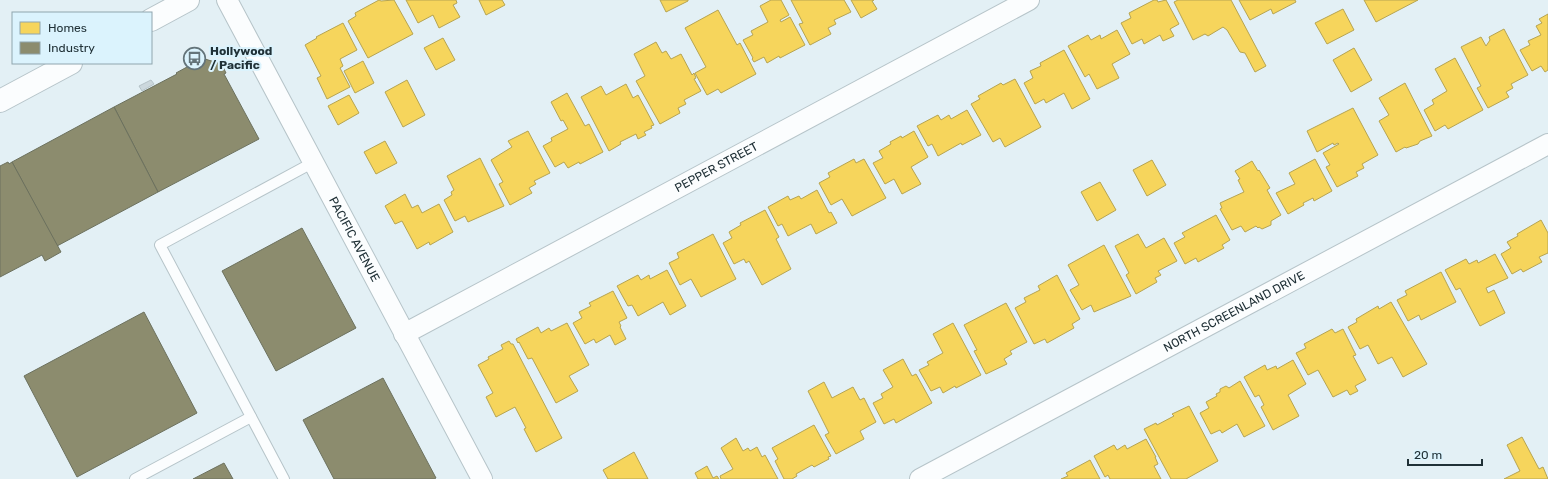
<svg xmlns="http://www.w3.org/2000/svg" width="1548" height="479" font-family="Rubik,sans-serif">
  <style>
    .homes { fill: #f6d55c; stroke: #b6a451 }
    .industry { fill: #8c8c6e; stroke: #6c715e }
    .building { fill: #ccd8dd; stroke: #b5c3c8 }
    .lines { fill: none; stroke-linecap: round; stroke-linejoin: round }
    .lane-casing { stroke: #b6c4c9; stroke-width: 12 }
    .street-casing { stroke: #b6c4c9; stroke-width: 22 }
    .secondary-casing { stroke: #b6c4c9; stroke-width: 24 }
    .lane { stroke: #fbfdfe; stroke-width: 10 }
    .street { stroke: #fbfdfe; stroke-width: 20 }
    .secondary { stroke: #fbfdfe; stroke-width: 22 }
    .labels { text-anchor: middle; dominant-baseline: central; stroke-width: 4; stroke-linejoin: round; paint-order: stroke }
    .poi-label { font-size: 12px; font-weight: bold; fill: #203137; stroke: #dbf3fd; text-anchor: start }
    .street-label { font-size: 12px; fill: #203137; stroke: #dbf3fd }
  </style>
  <rect width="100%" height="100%" fill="#e3f0f5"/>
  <!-- homes -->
  <g class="homes">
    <polygon points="379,0 381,1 394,0 413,34 368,58 348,21 356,16 355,13"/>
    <polygon points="406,0 456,0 457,3 453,5 460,17 439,28 433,15 418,23"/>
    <polygon points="479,0 502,0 505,5 486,15"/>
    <polygon points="660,0 688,0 688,1 666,12"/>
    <polygon points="771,0 781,0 789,15 780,20 781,22 790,17 805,45 780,58 779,56 767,63 764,57 754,62 752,59 753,58 743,40 753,35 751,31 768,22 760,6"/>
    <polygon points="791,0 844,0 851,12 834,20 836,24 828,28 831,34 810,45 799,24 803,23"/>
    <polygon points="851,0 874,0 872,1 877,9 861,18"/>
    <polygon points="1154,0 1157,0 1158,2 1166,0 1179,24 1170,29 1174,36 1163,41 1160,35 1144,44 1142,39 1132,44 1121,23 1131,18 1129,13"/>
    <polygon points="1178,0 1231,0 1266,66 1255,72 1245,53 1240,52 1227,30 1223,27 1208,36 1205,34 1193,40 1174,2"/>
    <polygon points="1239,0 1295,0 1296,2 1273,14 1271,9 1250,20"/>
    <polygon points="1364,0 1418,0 1376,22"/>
    <polygon points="1343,9 1354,30 1327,44 1315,23"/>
    <polygon points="718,10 737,45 740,43 756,74 721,93 718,89 707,95 695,73 706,67 685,28"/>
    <polygon points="1548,14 1548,70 1545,72 1541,66 1532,71 1520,50 1530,45 1528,41 1541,35 1536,26 1542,23 1539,19"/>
    <polygon points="343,23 357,50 340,59 343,66 340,68 350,87 327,99 317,78 321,76 305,45 317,38 316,37"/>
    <polygon points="1504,29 1528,75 1511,84 1513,88 1506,92 1509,97 1488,108 1477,88 1481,86 1461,47 1481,37 1486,46 1490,40 1489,37"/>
    <polygon points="1117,30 1130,54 1112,64 1119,78 1097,89 1089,74 1085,77 1068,46 1088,35 1091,40 1100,35 1101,39"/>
    <polygon points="443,38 455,60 436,70 424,48"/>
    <polygon points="656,42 662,53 666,51 671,59 681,54 692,75 694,73 696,78 694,79 701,91 684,100 686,104 678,108 680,113 660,124 636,81 645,76 634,54"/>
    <polygon points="1354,48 1372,80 1351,92 1333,60"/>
    <polygon points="1064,50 1090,99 1072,109 1064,93 1046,103 1044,99 1035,104 1024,83 1033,78 1030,71 1041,66 1040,63"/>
    <polygon points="1455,58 1483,110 1448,129 1445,125 1435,131 1424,110 1434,104 1432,100 1447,91 1435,69"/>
    <polygon points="363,61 374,83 355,93 344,71"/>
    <polygon points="1015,79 1041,127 1005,147 1000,138 993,142 971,104 980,99 978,96 1001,83 1003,85"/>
    <polygon points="407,80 425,115 403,127 385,92"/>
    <polygon points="1405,83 1432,136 1420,141 1418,144 1406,148 1405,147 1396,152 1379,121 1389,115 1379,98"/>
    <polygon points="626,84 633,98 638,95 654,125 651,126 652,128 644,132 646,135 638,139 636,134 620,142 621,144 609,151 581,97 601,86 606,95"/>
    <polygon points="567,93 585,126 589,124 603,152 580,164 579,162 568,168 564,162 555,167 543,146 552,141 551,138 568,129 563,120 561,121 551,102"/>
    <polygon points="349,95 359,113 338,125 328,106"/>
    <polygon points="1353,108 1378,155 1362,164 1364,168 1356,172 1358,176 1337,187 1326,167 1330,165 1323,153 1339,144 1338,143 1334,145 1333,143 1317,152 1307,131"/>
    <polygon points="967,110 981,135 962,145 961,143 938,156 932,144 928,146 917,126 938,115 941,120 949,115 951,119"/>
    <polygon points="528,131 550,173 534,181 536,184 529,188 532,193 510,205 499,184 503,182 491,160 512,147 508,141"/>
    <polygon points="914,131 928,157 911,167 921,184 902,194 894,179 885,184 873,163 883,158 879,151 891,144 890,142 901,136 902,138"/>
    <polygon points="385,141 397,163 376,174 364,152"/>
    <polygon points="480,158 504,206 468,222 465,216 455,221 444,200 452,195 451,192 454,190 447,176"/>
    <polygon points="854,159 856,163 864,159 886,198 852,216 842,199 831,205 819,183 830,177 828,173"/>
    <polygon points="1315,159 1332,191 1314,201 1313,198 1303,203 1304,205 1288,214 1276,193 1295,184 1289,173"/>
    <polygon points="1152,160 1166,185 1147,196 1133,170"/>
    <polygon points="1252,161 1258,171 1259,170 1270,188 1267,190 1281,215 1271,221 1271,225 1262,229 1259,227 1258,228 1256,226 1245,232 1241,226 1232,230 1220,209 1222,208 1220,203 1244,192 1238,180 1240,179 1235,171"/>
    <polygon points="1100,182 1116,210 1097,221 1081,192"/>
    <polygon points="817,190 829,213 831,212 837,223 816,234 811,224 788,236 782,224 778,226 768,207 788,196 790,200 799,196 801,199"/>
    <polygon points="405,194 412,208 418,205 422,213 439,204 453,232 430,245 429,242 417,249 402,221 395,224 385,206"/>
    <polygon points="765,210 779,237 776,239 791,269 762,285 749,261 746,263 744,259 734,264 723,243 732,238 729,232 741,225 740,223"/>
    <polygon points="1216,215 1230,240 1222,245 1224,248 1198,262 1196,258 1185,264 1174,243 1185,237 1182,233"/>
    <polygon points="1541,220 1548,233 1548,253 1539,257 1542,262 1523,272 1521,269 1512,274 1501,254 1511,248 1507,242 1518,236 1517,234"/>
    <polygon points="713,234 736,279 701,297 691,279 680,285 669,263 679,258 677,253"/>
    <polygon points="1138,234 1146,248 1164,238 1177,261 1158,271 1161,275 1155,278 1157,282 1136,294 1126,275 1129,273 1115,246"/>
    <polygon points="1104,245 1131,296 1094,312 1091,305 1082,310 1070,290 1079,285 1068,265"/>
    <polygon points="1495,254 1508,278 1486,288 1488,293 1494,290 1505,313 1480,326 1460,288 1456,290 1445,270 1466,259 1469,264 1477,260 1478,263"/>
    <polygon points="667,270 686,306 670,315 663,302 638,316 632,305 628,306 617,286 638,275 641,280 649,275 650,279"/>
    <polygon points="1441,272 1456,302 1421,320 1419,315 1408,321 1397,300 1407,295 1405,291"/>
    <polygon points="1057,275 1080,319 1072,324 1074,328 1047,343 1045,339 1034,344 1015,308 1026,302 1024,298 1040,290 1038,286"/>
    <polygon points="613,291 627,318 619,322 621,326 620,327 626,339 615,345 610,335 596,343 594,339 585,344 573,323 582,318 579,312 591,306 589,303"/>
    <polygon points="1391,302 1427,364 1403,377 1392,357 1378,364 1368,345 1360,349 1348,327 1357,322 1356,319 1378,306 1379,309"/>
    <polygon points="1006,303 1027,342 1010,351 1012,354 1004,359 1007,364 986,374 974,351 977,350 964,325"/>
    <polygon points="567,323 589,365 569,376 578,391 556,403 532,358 528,359 519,342 518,343 516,339 538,327 541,333 549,328 551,331"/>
    <polygon points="953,323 981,375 956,388 955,386 943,393 940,387 931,391 919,370 929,365 927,362 943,353 933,334"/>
    <polygon points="1332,329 1335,333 1343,329 1356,355 1353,356 1366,380 1355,386 1358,391 1350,395 1347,390 1333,397 1318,370 1308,375 1296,353 1306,348 1304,344"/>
    <polygon points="509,341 511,344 513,344 562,438 536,452 524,429 526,428 515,407 496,417 486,397 493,393 478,365 489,359 488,357 503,349 501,345"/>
    <polygon points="903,359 912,376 916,374 932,403 896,423 894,419 884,424 873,403 883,398 881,394 893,387 883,370"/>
    <polygon points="1293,360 1306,384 1288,395 1299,416 1273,430 1261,407 1264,405 1259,395 1255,397 1244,377 1265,365 1267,370 1276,366 1277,369"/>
    <polygon points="1240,381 1265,426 1244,437 1237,424 1222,433 1220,430 1211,434 1200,413 1209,408 1206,402 1217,396 1216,394 1220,392 1220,389 1226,386 1229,388"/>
    <polygon points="824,382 832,398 853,387 860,400 864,398 876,422 860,431 864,439 836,454 825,435 829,433 808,391"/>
    <polygon points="1189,406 1218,461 1186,479 1171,479 1144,429 1156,423 1157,425 1174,416 1172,414"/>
    <polygon points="814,425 831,456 828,457 829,459 814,467 812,465 796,474 797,476 792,479 784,479 775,461 778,459 772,448"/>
    <polygon points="1522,437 1539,469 1543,467 1548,479 1504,479 1520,471 1507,445"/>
    <polygon points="736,438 743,451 748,448 750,451 757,447 762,457 765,455 778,479 721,479 720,476 733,469 721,448"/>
    <polygon points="1146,439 1156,457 1155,457 1158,464 1154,466 1161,479 1110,479 1108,475 1105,477 1094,456 1114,445 1117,450 1125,445 1127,449"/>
    <polygon points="634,452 648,479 608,479 603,470"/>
    <polygon points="1090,460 1100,479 1061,479 1068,476 1066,473"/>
    <polygon points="707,466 713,478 717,476 719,479 698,479 695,473"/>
  </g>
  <!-- industry -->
  <g class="industry">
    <polygon points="205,59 218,63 223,67 226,73 224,74 259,139 158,192 114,107 177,74 176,73 198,61"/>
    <polygon points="114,107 158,192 57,246 12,162"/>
    <polygon points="8,162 9,164 12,162 61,252 45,261 42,255 0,277 0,166"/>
    <polygon points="302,228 356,328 276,371 222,271"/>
    <polygon points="144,312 197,413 77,477 24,376"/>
    <polygon points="383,378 436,478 434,479 334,479 303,420"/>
    <polygon points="224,463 233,479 193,479"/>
  </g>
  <!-- building -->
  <polygon class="building" points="151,80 154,84 142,91 139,86"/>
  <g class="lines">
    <defs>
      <g id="lane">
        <polyline points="135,479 251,417"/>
        <polyline points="284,479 160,245 314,162"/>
      </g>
      <g id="street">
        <path id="s1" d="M227,0l255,479"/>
        <path id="s2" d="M404,334l625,-334"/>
        <path id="s3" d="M920,479l628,-335"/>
      </g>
      <g id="secondary">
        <polyline points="151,20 188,0"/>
        <polyline points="0,101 71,63"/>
      </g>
    </defs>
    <!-- lane casing -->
    <use href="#lane" class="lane-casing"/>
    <!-- street casing -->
    <use href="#street" class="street-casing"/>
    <!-- secondary casing -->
    <use href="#secondary" class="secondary-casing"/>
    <!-- lane -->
    <use href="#lane" class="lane"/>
    <!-- street -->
    <use href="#street" class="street"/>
    <!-- secondary -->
    <use href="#secondary" class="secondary"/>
  </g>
  <!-- icons -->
  <defs>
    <symbol id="bus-ring" viewBox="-11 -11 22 22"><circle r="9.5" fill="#dbf3fd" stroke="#64747a" stroke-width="1.5"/><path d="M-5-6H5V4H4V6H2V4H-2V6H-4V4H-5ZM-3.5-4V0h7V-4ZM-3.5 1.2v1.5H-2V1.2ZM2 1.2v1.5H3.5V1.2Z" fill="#64747a"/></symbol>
  </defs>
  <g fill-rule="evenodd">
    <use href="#bus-ring" x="182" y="46" width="25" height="25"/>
  </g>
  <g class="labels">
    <!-- poi labels -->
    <g class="poi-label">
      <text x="210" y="51">Hollywood<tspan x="210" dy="14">/ Pacific</tspan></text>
    </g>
    <!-- street labels -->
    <g class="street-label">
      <text stroke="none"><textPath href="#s2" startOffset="354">PEPPER STREET</textPath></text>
      <text stroke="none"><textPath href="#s1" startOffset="271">PACIFIC AVENUE</textPath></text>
      <text stroke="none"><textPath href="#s3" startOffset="356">NORTH SCREENLAND DRIVE</textPath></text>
    </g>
  </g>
  <!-- legend -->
  <rect x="12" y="12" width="140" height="52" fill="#dbf3fd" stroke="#90a5ae"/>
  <rect x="20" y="22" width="20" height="12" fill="#f6d55c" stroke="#90a5ae"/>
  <text x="48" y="32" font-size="12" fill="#203137">Homes</text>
  <rect x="20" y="42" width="20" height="12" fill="#8c8c6e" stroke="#90a5ae"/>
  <text x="48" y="52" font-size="12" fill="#203137">Industry</text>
  <!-- scale -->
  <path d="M1408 459v6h74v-6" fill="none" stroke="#203137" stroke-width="2"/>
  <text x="1414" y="459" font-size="12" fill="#203137" stroke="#dbf3fd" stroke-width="3" paint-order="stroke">20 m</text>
</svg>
